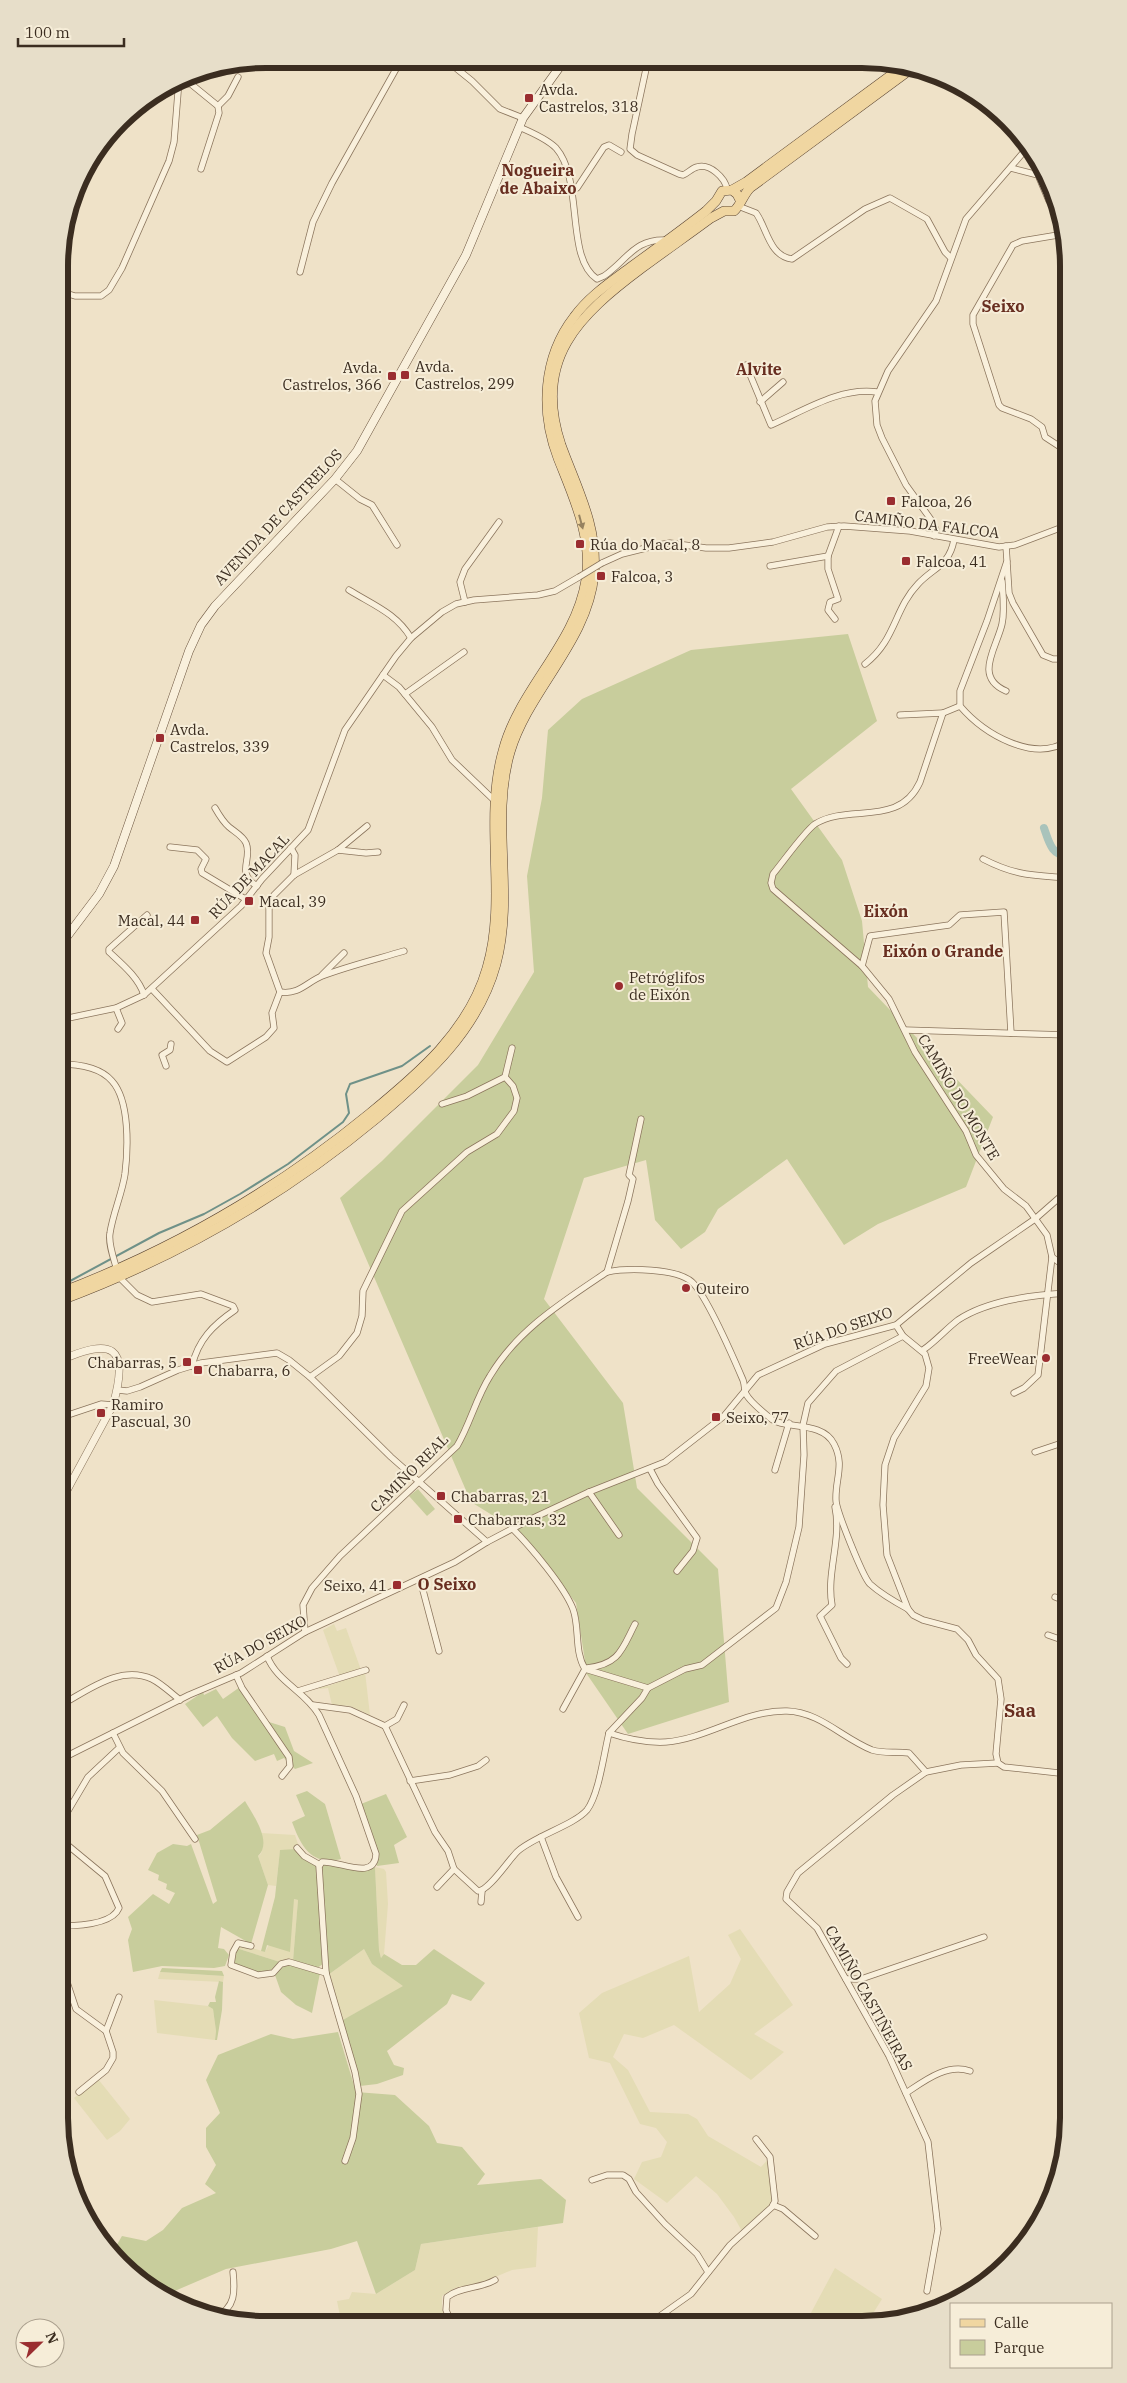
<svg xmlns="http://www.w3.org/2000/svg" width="1127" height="2383" font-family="'IBM Plex Serif',serif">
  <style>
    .farmland { fill: #e4dcb5 }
    .green { fill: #c8cd9c }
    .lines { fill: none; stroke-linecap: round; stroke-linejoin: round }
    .stream { stroke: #6f9188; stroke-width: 2 }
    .canal { stroke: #a9c3bb; stroke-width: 8 }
    .minor-casing { stroke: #8b755d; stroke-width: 7 }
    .tertiary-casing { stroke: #8b755d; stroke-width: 8 }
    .secondary-casing { stroke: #6d5640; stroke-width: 9 }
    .primary-casing { stroke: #594331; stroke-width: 10 }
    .minor { stroke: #f9f0dc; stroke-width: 5.5 }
    .tertiary { stroke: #f9f0dc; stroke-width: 7 }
    .secondary { stroke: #f9f0dc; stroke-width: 8 }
    .primary { stroke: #f0d6a1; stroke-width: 9 }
    .minor-bridge-casing { stroke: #8b755d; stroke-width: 7; stroke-linecap: butt }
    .minor-bridge { stroke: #f9f0dc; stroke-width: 5.5 }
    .oneway { fill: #968260 }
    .poi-dot { fill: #9a2d30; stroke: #f6edd8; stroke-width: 2 }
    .labels { text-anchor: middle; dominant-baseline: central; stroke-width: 4; stroke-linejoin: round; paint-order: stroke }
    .poi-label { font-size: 15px; fill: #3b2d20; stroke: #f6edd8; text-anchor: start }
    .street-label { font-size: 15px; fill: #3b2d20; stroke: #f6edd8 }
    .neighbourhood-label { font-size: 16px; font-weight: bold; fill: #682e20; stroke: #f6edd8 }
    .quarter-label { font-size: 18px; font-weight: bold; fill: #682e20; stroke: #f6edd8 }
    .rim { fill: none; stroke: #3b2d20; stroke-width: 6 }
  </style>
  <rect width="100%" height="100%" fill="#efe2c8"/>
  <!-- farmland -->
  <g class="farmland">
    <polygon points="334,1624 337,1631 346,1628 361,1670 340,1677 323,1630"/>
    <polygon points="365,1672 370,1715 350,1706 332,1705 328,1688 319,1689 319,1687 331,1685"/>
    <polygon points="261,1833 295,1835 299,1847 296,1849 280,1851 276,1886 268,1885 258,1856 261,1854 263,1844"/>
    <polygon points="375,1867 384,1869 386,1872 388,1904 384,1954 381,1958 379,1950"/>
    <polygon points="294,1899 298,1900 293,1961 280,1962 236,1948 239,1944 265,1952"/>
    <polygon points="740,1929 793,2005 754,2034 784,2052 751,2080 674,2025 643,2038 624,2034 613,2057 628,2070 650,2112 688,2114 697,2119 708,2136 761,2167 770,2157 773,2205 743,2233 734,2217 717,2194 696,2176 667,2203 634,2179 642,2162 661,2157 667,2142 656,2128 640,2124 610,2063 589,2058 579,2013 602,1993 689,1956 699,2012 730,1984 741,1959 728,1935"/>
    <polygon points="364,1949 372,1964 404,1986 341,2021 328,1975"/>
    <polygon points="160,1972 224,1976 223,1982 158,1979"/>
    <polygon points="154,2000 208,2006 213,2009 216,2031 215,2040 157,2033"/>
    <polygon points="98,2079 130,2119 120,2131 107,2140 74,2098"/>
    <polygon points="538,2227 536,2267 512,2270 486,2281 455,2288 442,2296 442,2309 449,2322 341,2321 337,2301 349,2299 352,2292 376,2294 415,2270 421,2244"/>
    <polygon points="835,2268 882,2299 867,2323 805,2324"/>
  </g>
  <!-- green -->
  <g class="green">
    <polygon points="848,634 877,721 791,789 842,860 862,921 868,987 993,1117 966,1187 878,1224 844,1245 787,1159 718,1209 705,1232 681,1249 655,1220 646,1160 584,1178 544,1299 623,1403 637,1488 718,1569 729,1702 628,1734 584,1670 585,1661 576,1603 518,1531 471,1502 340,1198 382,1161 478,1065 534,972 527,876 542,798 548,730 582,699 691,650"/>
    <polygon points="418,1489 435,1509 427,1516 409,1496"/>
    <polygon points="240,1687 252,1705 269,1722 285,1727 294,1751 313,1763 295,1769 284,1758 277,1761 274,1754 255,1761 232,1738 217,1716 203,1727 185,1704 203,1692 204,1695 216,1689 223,1699"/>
    <path d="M307,1791l18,13 16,55c-30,7 -40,-13 -49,-37l13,-6 -9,-21z"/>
    <polygon points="386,1794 407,1837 394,1845 399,1863 377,1866 378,1855 361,1804"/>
    <path d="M245,1801c8,14 28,41 13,55l10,29 -17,59 -30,-17 -3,21 6,1 5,6 -4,11 -11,2 -52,-2 -29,6 -5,-32 4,-11 -4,-12 25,-23 16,10 6,-11 -9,-4 1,-5 -9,-4 1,-5 -11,-5 9,-17 16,-9 14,2 4,-2 22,60 4,-3 -20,-66 13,-5z"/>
    <polygon points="296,1849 318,1866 323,1964 317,1968 293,1961 298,1900 294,1899 290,1952 267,1945 265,1952 261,1951 275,1897 280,1850"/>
    <polygon points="327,1863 368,1869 375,1867 379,1950 381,1958 384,1954 402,1965 416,1965 434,1949 485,1983 471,2001 452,1994 447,2004 387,2051 394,2065 404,2068 403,2075 377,2084 360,2086 341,2021 403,1986 372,1964 364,1949 328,1975 321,1866"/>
    <path d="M236,1948l44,14c-14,17 -28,9 -46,3l-2,-6z"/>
    <polygon points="287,1964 320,1973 312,2013 296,2005 281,1992 275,1975 280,1967"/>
    <polygon points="162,1968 222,1971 224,1976 160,1972"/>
    <polygon points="219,1981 223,1982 222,2010 217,2040 215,2040 216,2031 213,2009 208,2006 210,2002 216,2002 215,1997"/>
    <polygon points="338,2032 356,2092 395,2095 429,2126 437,2143 462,2147 485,2174 477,2185 541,2179 566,2200 563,2223 421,2244 415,2270 376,2294 357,2241 331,2249 226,2269 163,2296 129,2273 112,2253 122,2236 146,2241 163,2230 182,2208 216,2193 205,2184 216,2165 206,2147 206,2128 220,2113 206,2080 218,2055 271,2034 293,2039"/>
  </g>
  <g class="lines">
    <!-- stream -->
    <polyline class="stream" points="59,1287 159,1233 204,1214 240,1194 288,1164 343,1122 349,1113 346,1094 350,1084 402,1066 430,1046"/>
    <!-- canal -->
    <path class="canal" d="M1044,828c5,14 7,27 24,28"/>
    <defs>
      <g id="minor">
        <polyline points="446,60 472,81 500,109 523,118"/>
        <path d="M644,61l2,8 -14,65 -2,15 7,6 42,19 4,1c5,-2 9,-7 14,-8 13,-4 28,11 30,22"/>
        <polyline points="179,83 191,84 218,106 219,113 201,169"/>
        <polyline points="218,106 228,96 238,77"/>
        <path d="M519,127c12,5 28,12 37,21 28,32 9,110 41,131l7,-3c23,-16 31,-38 63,-36"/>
        <polyline points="1011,168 1038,175 1049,201 1057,201"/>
        <polyline points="572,191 577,188 604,147 609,145 621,152"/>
        <path d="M738,206l18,7c11,15 13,43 36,46l73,-50 25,-11 37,21 18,33 5,5"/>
        <polyline points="1064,234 1022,241 1013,245 973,315 973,324 999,405 1002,408 1031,419 1042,427 1045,437 1068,452"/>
        <polyline points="300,272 313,222 332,183 396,69 405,60"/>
        <polyline points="59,291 75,296 101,296 109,290 122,268 169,161 174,142 179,80"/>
        <path d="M746,365l25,60c34,-15 69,-38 106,-33"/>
        <polyline points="760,402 783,382"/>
        <polyline points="335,479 360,499 372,505 397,545"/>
        <polyline points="934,536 936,530 932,521 906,485 882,438 877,425 875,401 888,371 936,301 966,219 1028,147"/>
        <path d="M1006,546l1,15 -20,60 -27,70v15c24,28 73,57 108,35"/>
        <polyline points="1007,562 1009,593 1013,603 1043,655 1053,659 1068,659"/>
        <polyline points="602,563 622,554 658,545 670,543 706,548 729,548 773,542 827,527 844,526 910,531 999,547 1015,545 1068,525"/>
        <polyline points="770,566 828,556"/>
        <path d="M1002,581c1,14 3,29 0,43 -5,23 -29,53 4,67"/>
        <path d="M349,590c24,15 47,23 62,48"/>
        <polyline points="465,602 460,582 465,569 499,522"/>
        <polyline points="835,619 828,610 830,602 838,599 828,569 828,556 839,526"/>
        <path d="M865,664c31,-24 29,-55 53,-80 16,-17 31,-18 36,-44"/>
        <polyline points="383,675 399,687 432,727 452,760 495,801"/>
        <polyline points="405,694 464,652"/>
        <path d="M960,706l-17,7 -23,69c-21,46 -71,21 -105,42 -11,8 -32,38 -42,50l-2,9 2,6 89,77 27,33 26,53 51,79 10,24 28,34 22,17 21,29 5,22 16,12"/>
        <polyline points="900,715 943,713"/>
        <path d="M215,808c4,7 8,14 14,19 6,5 14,9 17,16 7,16 -11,30 11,43"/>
        <path d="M367,826l-29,24 -44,25 -20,20 -5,8v34l-3,16 14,39c19,3 27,-10 42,-16 26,-10 55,-17 82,-25"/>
        <polyline points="170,847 197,850 206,859 201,869 202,873 247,900"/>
        <polyline points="291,848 295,855 294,875"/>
        <polyline points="338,850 366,853 378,852"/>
        <path d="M983,859c33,17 49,16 85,19"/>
        <polyline points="862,966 870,936 949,925 960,915 1004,912 1011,1033"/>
        <polyline points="322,975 344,953"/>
        <polyline points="152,989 210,1051 227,1062 266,1037 274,1028 272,1013 280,992"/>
        <path d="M144,995c-5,-17 -22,-31 -35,-43v-3l38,-34"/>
        <polyline points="116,1008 122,1023 118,1029"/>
        <polyline points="59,1020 116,1008 144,995 241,906 262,879 308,830 345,730 396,656 411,638 442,612 456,604 474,600 538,595 555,591 579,577"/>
        <polyline points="905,1030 1068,1035"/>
        <path d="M59,1064c17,0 41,3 53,17 18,20 16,68 13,93 -3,20 -12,39 -15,59 -2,11 4,26 7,37"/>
        <polyline points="166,1066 162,1055 170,1050 171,1044"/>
        <polyline points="505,1077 512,1048"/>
        <path d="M641,1119l-12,56 4,4 -5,22 -21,71c20,-4 69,-4 85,10 15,14 42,77 51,98 2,5 1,10 3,14 4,8 17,18 24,24 13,12 52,2 64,26 11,21 1,35 2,56 0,10 27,77 34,84 11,10 25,18 38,25"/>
        <path d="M119,1277l18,18 15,7 49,-8 32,12 2,4c-22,15 -37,30 -43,56"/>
        <polyline points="896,1325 903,1336 925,1354 929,1368 926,1386 894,1438 885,1465 883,1505 887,1555 908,1609 913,1615 923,1620 957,1629 968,1640 976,1655 998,1679 1001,1699 996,1754 998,1763 1004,1767 1068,1774"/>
        <path d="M923,1350c13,-9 22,-20 35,-30 30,-20 75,-25 110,-27"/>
        <polyline points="310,1377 339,1356 357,1333 362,1316 363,1291 402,1211 467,1152 497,1134 514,1111 517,1098 513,1086 505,1077 467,1096 442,1104"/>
        <polyline points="118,1390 127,1391 140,1387 178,1370 201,1363 277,1353 289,1360 310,1377 391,1457 487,1542"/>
        <polyline points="1014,1393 1024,1388 1038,1375 1052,1257"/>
        <polyline points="59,1418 101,1404 113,1405"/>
        <polyline points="1035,1452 1068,1441"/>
        <polyline points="650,1469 658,1484 697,1538 693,1551 677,1571"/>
        <polyline points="775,1470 789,1423"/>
        <polyline points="589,1492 619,1535"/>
        <path d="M835,1507c7,32 -9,66 -3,98l-12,11 21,42 6,6"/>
        <path d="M512,1528c18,18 52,58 61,81 7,19 1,42 12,60"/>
        <polyline points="420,1579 439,1651"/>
        <polyline points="1055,1597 1068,1602"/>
        <path d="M305,1632l-2,-27 9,-17 28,-32 117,-110c13,-22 19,-48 33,-70 27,-46 74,-75 117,-104"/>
        <polyline points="1048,1635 1068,1642"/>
        <path d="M267,1656c10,26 38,35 52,59l37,81 20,58c-1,28 -38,6 -54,8l-3,4 7,107 29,99 4,22 -6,44 -8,23"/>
        <path d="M587,1668c33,-4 35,-19 48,-44"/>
        <path d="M585,1669l63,19 -6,10 -33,35c18,6 38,10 57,9 41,-3 78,-32 121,-31 33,1 55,27 85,39 13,4 24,1 37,3l17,19"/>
        <polyline points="236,1675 242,1688 289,1757 290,1766 282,1776"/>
        <polyline points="648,1688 685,1669 702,1665 776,1608 786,1582 799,1527 804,1455 803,1425 808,1403 836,1371 903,1336"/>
        <polyline points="298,1691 366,1670"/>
        <path d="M313,1705l37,5 35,16 50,106 13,19 6,18 24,22c11,0 31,-32 40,-40 17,-15 56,-26 69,-41 12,-16 17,-57 22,-77"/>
        <path d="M59,1706c27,-14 60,-42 93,-27 10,5 19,14 28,21"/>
        <polyline points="563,1709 585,1669"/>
        <polyline points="385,1726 397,1719 404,1705"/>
        <polyline points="113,1733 123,1753 162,1791 195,1839"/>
        <polyline points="59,1760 189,1695 241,1673 305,1632 455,1562 487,1542 529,1520 589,1492 665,1462 724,1416 758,1375 825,1344 896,1325 971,1263 1035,1219 1068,1190"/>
        <polyline points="410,1781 450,1775 478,1766 486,1760"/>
        <polyline points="59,1826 88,1777 119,1748"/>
        <polyline points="541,1837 556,1877 578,1917"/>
        <polyline points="297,1848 304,1856 320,1865"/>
        <polyline points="437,1887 454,1869"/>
        <polyline points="481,1902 482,1891"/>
        <path d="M59,1926c16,0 53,-1 60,-18l-14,-32 -46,-38"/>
        <polyline points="251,1946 238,1943 233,1952 231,1965 258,1975 273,1973 281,1964 289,1962 326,1973"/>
        <polyline points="59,1958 76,2009 106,2031 113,2052 113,2058 106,2070 79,2092"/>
        <polyline points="846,1979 861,1979 984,1937"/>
        <polyline points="106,2031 119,1997"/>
        <path d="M906,2093c18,-12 41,-30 64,-22"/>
        <polyline points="592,2180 607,2175 623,2175 629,2179 636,2192 665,2224 697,2254 708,2272"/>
        <polyline points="773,2205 783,2209 815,2236"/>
        <polyline points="927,2291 938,2229 928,2142 889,2056 817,1928 786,1899 787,1892 798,1873 893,1795 926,1772 961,1765 998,1763"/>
        <polyline points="219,2315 231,2320"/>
        <path d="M215,2317c21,-9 20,-26 18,-45"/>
        <path d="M451,2322l-5,-12 1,-13c14,-11 33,-8 48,-17"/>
        <polyline points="567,2322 575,2322"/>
        <polyline points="650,2323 691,2294 730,2245 772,2207 775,2201 770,2157 756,2139"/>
      </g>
      <path id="tertiary" d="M59,1505l54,-100c17,-60 -1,-68 -54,-44"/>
      <polyline id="secondary" points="59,947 99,894 114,866 189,651 201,625 215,606 335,479 357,451 466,255 523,118 564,61"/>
      <g id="primary">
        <polyline points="732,190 746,182 906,64"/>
        <path d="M59,1293c113,-43 216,-102 310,-179 49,-40 100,-83 118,-146 21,-71 -4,-146 16,-217 16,-62 73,-107 83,-171 7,-42 -13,-84 -28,-122 -18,-47 -15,-101 16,-141 15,-21 38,-36 58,-51 25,-18 50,-36 74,-55l10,-10 6,-10 10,-1 5,4 3,6"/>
        <path d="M59,1301c116,-43 223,-104 318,-183 51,-43 101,-88 119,-154 19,-70 -6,-143 14,-212 19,-63 78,-111 84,-178 4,-48 -17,-85 -33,-129 -29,-86 18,-130 81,-177 23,-17 46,-33 69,-50l13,-7h10c7,-6 9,-16 16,-23l164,-121"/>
      </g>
    </defs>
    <!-- minor casing -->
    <use href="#minor" class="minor-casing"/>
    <!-- tertiary casing -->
    <use href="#tertiary" class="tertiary-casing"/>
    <!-- secondary casing -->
    <use href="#secondary" class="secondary-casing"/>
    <!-- primary casing -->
    <use href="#primary" class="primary-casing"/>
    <!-- minor -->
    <use href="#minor" class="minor"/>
    <!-- tertiary -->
    <use href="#tertiary" class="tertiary"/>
    <!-- secondary -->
    <use href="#secondary" class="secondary"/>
    <!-- primary -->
    <use href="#primary" class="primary"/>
    <defs>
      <polyline id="minor-bridge" points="579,577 602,563"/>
    </defs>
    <!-- minor-bridge casing -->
    <use href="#minor-bridge" class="minor-bridge-casing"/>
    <!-- minor-bridge -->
    <use href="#minor-bridge" class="minor-bridge"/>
  </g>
  <!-- one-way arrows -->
  <defs><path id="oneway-solid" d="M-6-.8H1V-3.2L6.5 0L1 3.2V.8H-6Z" transform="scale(1.25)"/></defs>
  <use class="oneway" href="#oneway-solid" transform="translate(581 522) rotate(75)"/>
  <!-- markers -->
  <g class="poi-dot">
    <rect x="524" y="93" width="10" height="10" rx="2.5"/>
    <rect x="400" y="370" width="10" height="10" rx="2.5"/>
    <rect x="387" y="371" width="10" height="10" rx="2.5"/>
    <rect x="886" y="496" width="10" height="10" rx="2.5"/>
    <rect x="575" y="539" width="10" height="10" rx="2.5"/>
    <rect x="901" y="556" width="10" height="10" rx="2.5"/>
    <rect x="596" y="571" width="10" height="10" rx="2.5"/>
    <rect x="155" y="733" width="10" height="10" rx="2.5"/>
    <rect x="244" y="896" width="10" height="10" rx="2.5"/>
    <rect x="190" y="915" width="10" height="10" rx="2.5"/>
    <circle cx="619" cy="986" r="5"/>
    <circle cx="686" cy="1288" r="5"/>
    <circle cx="1046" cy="1358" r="5"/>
    <rect x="182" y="1357" width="10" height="10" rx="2.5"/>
    <rect x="193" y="1365" width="10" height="10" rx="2.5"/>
    <rect x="96" y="1408" width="10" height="10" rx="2.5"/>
    <rect x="711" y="1412" width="10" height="10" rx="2.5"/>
    <rect x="436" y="1491" width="10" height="10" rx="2.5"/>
    <rect x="453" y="1514" width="10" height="10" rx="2.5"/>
    <rect x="392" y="1580" width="10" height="10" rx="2.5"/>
  </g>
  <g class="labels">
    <!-- poi labels -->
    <g class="poi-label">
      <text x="539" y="89">Avda.<tspan x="539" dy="17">Castrelos, 318</tspan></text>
      <text x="415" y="366">Avda.<tspan x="415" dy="17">Castrelos, 299</tspan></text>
      <text x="382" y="367" text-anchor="end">Avda.<tspan x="382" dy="17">Castrelos, 366</tspan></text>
      <text x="901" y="501">Falcoa, 26</text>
      <text x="590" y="544">Rúa do Macal, 8</text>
      <text x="916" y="561">Falcoa, 41</text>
      <text x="611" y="576">Falcoa, 3</text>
      <text x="170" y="729">Avda.<tspan x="170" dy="17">Castrelos, 339</tspan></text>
      <text x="259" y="901">Macal, 39</text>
      <text x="185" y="920" text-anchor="end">Macal, 44</text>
      <text x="629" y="977">Petróglifos<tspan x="629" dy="17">de Eixón</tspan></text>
      <text x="696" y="1288">Outeiro</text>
      <text x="1036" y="1358" text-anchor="end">FreeWear</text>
      <text x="177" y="1362" text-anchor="end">Chabarras, 5</text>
      <text x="208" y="1370">Chabarra, 6</text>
      <text x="111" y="1404">Ramiro<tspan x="111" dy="17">Pascual, 30</tspan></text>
      <text x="726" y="1417">Seixo, 77</text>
      <text x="451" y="1496">Chabarras, 21</text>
      <text x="468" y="1519">Chabarras, 32</text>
      <text x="387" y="1585" text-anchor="end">Seixo, 41</text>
    </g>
    <!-- street labels -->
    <g class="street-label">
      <text transform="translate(278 517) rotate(-47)">AVENIDA DE CASTRELOS</text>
      <text transform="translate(927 524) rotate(7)">CAMIÑO DA FALCOA</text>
      <text transform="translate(249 876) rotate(-47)">RÚA DE MACAL</text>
      <text transform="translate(959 1097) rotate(59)">CAMIÑO DO MONTE</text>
      <text transform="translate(843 1328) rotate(-19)">RÚA DO SEIXO</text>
      <text transform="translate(409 1473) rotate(-45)">CAMIÑO REAL</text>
      <text transform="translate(260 1644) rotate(-29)">RÚA DO SEIXO</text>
      <text transform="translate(869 1998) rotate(61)">CAMIÑO CASTIÑEIRAS</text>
    </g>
    <!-- neighbourhood labels -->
    <g class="neighbourhood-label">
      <text x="538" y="170">Nogueira<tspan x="538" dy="18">de Abaixo</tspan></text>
      <text x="1003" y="306">Seixo</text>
      <text x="759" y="369">Alvite</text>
      <text x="886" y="911">Eixón</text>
      <text x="943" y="951">Eixón o Grande</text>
      <text x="447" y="1584">O Seixo</text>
    </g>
    <!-- quarter labels -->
    <g class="quarter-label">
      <text x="1020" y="1710">Saa</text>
    </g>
  </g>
  <!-- crop -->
  <path d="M0 0H1127V2383H0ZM266 68H862A198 198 0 0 1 1060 266V2118A198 198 0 0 1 862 2316H266A198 198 0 0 1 68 2118V266A198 198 0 0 1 266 68Z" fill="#e7dec9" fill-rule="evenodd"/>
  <path class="rim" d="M266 68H862A198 198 0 0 1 1060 266V2118A198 198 0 0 1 862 2316H266A198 198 0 0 1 68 2118V266A198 198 0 0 1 266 68Z"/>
  <!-- legend -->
  <rect x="950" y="2303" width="162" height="65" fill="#f6edd8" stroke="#aba08e"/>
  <rect x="960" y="2319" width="25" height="8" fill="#f0d6a1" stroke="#aba08e"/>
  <text x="994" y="2328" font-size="15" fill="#3b2d20">Calle</text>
  <rect x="960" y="2340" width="25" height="15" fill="#c8cd9c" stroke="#aba08e"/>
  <text x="994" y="2353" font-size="15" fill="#3b2d20">Parque</text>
  <!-- north arrow -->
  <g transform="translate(40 2343) rotate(67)"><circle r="24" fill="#f6edd8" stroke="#aba08e"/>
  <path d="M0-4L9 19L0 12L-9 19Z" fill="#9a2d30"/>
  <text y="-8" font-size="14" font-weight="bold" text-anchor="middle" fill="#3b2d20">N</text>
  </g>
  <!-- scale -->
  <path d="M18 38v8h106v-8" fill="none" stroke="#3b2d20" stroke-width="2.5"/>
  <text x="25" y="38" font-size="15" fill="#3b2d20" stroke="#f6edd8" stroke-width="4" paint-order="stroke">100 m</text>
</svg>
